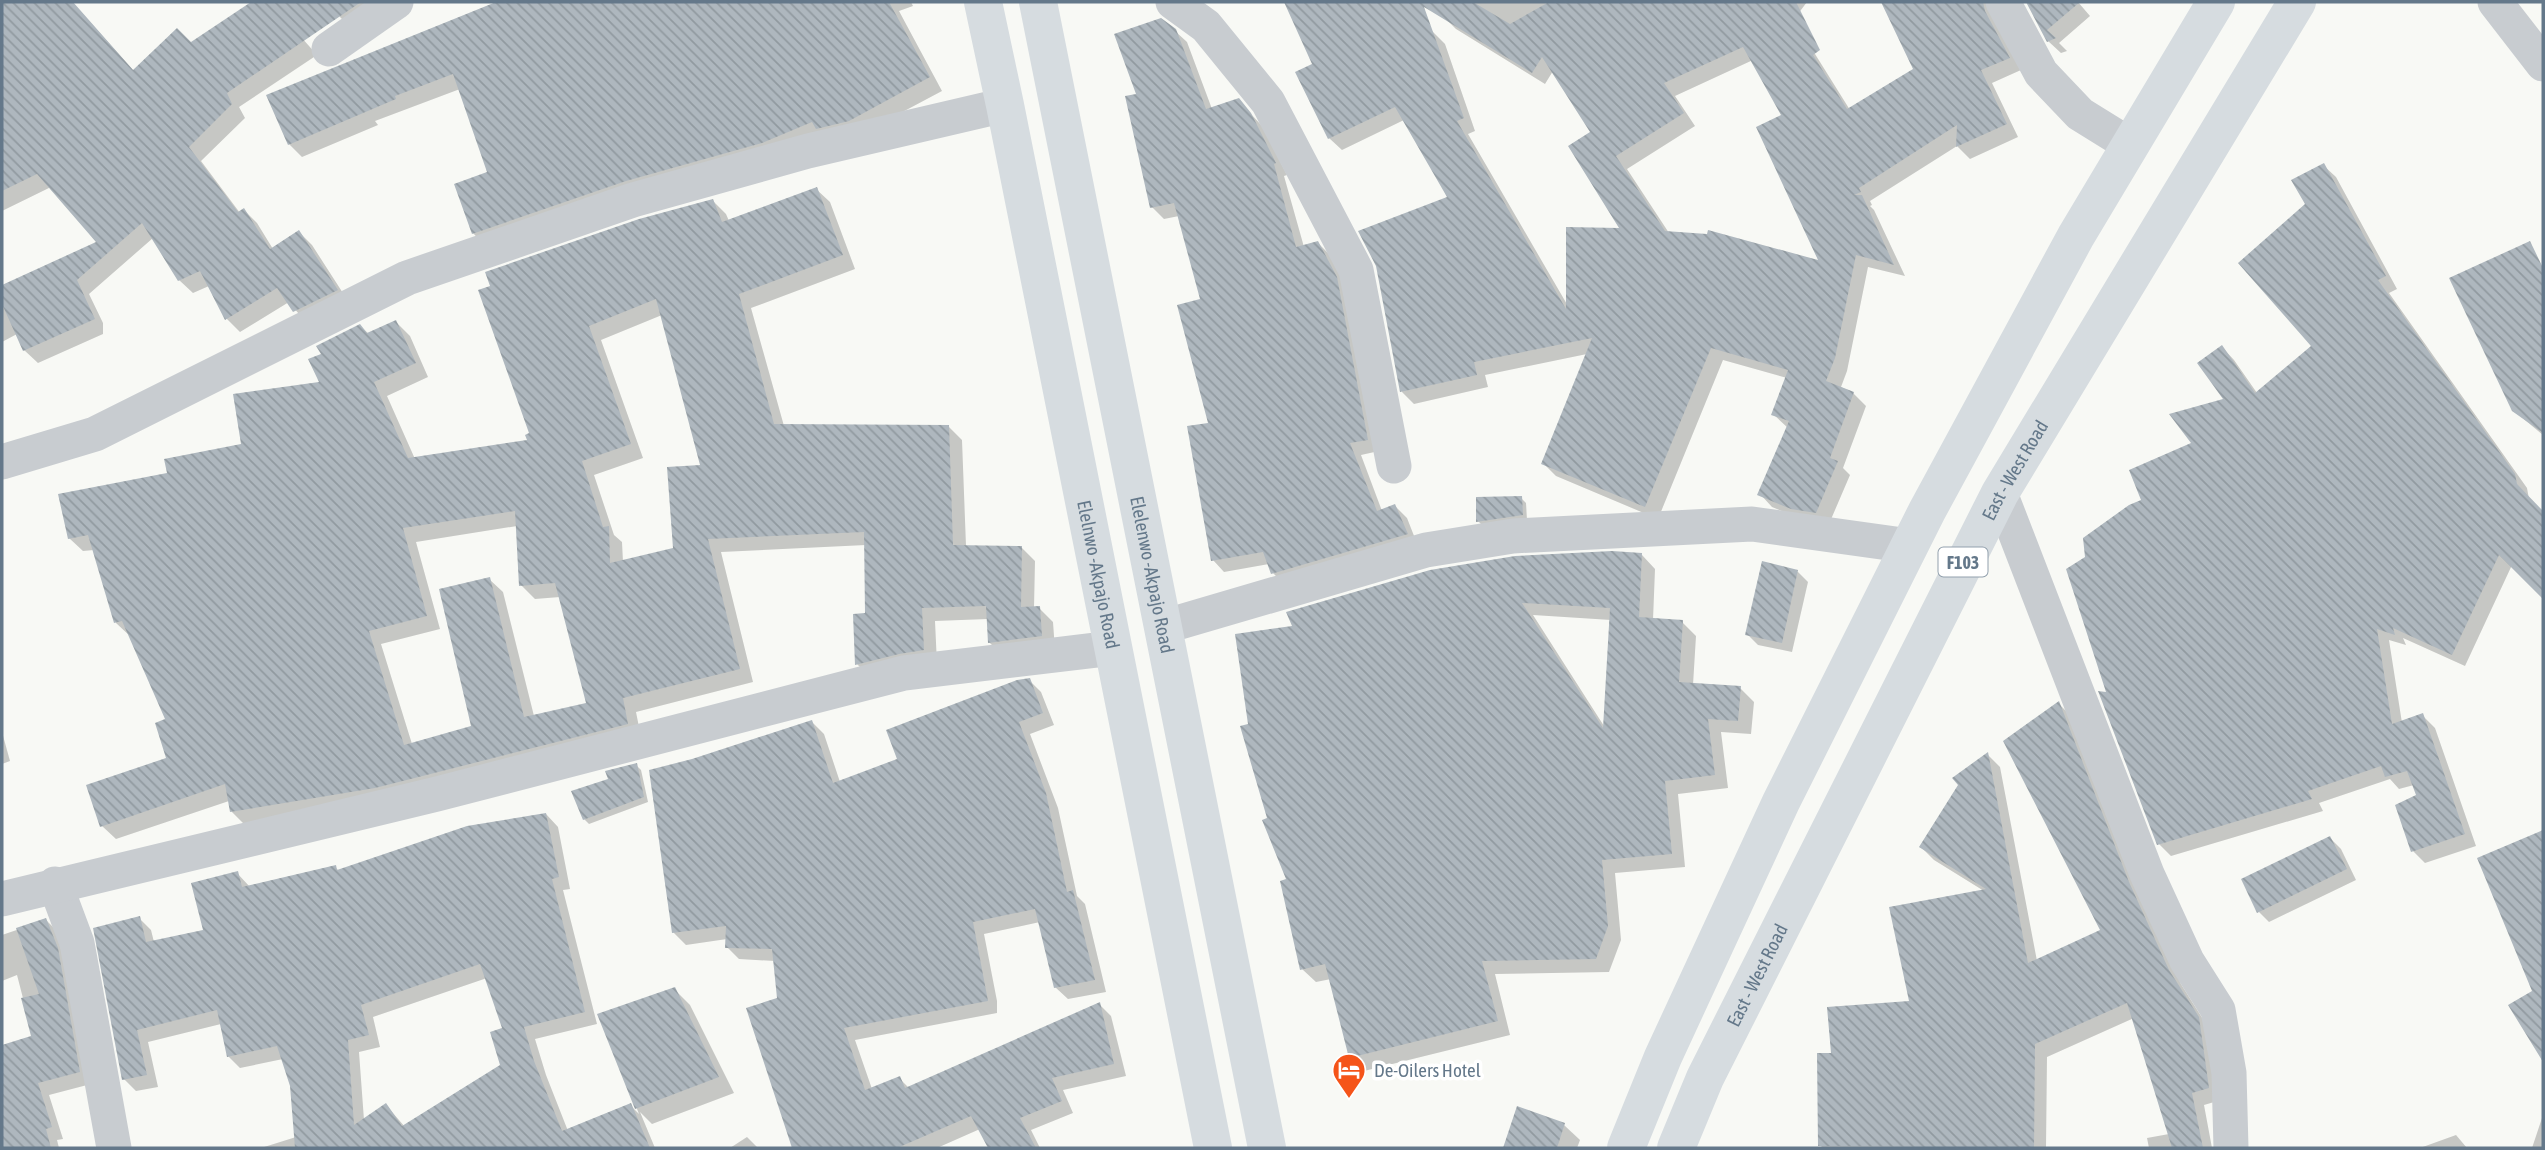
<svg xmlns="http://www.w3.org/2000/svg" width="2545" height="1150" font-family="'Asap Condensed',sans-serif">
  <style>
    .shadow { fill: #0003; fill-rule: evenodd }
    .building { fill: url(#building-back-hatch); fill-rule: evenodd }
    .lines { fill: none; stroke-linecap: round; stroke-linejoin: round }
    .minor { stroke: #c8ccd0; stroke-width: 35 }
    .secondary { stroke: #d6dce0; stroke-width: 38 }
    .primary { stroke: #d6dce0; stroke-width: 38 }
    .labels { text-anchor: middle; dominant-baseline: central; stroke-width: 7; stroke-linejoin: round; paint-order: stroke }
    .shield { fill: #fff; stroke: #92a0ad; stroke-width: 2 }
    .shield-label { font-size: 18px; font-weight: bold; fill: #64788a }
    .street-label { font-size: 19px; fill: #64788a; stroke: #fff }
    .poi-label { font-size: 19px; fill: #64788a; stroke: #fff; text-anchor: start }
  </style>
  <defs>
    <pattern id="building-back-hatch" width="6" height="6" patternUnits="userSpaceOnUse" patternTransform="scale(1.75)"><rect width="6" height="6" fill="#aeb7be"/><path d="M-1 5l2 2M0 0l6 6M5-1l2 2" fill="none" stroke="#919aa0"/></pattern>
  </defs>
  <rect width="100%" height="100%" fill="#f8f9f5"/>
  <!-- shadow -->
  <g class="shadow">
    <polygon points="2,2 72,2 134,71 191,44 254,2 270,2 317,55 239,107 245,118 201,161 240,213 244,210 257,223 273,249 299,232 312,245 350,304 308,325 289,302 240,332 227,319 209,286 193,293 179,280 153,238 89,294 103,323 103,334 38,363 24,350 17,334 2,342 2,287 99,243 51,187 2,211"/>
    <polygon points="330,2 395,2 353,30 340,17"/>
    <polygon points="501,2 911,2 913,6 899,11 942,91 863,133 486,247 473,233 489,173 460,89 375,121 378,125 302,157 289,144 366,56"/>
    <path d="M1286,2h126l8,17 25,25 30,87 -7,3 100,172 55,-77 -31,-96 -39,-62 -8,13 -89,-55 -13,-13 9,-14h355l-34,45 37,-1 40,64 65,-41 -32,-67h118l20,68 -29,13 26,54 -48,22 -13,-13 -87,55 2,4 -2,1 4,4 31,66 -37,-9 -21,104 -6,16 12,6 13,13 -23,62 7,7 -21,49 -23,-3 -34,-14 -12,-13 28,-66 -15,-14 14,-36 -64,-18 -65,159 -102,-43 -13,-13 44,-109 -102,21 3,12 -74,17 -12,-12 47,-194 -45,-78 -62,30 -13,-12 -15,-73zM1753,60l31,56 37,147 -152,-30 -42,-64 68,-43 -20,-30z"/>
    <polygon points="2028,2 2078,2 2090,16 2059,43 2067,51 2061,53 2048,41"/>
    <polygon points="1175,31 1187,42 1212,109 1238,100 1263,127 1287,175 1284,176 1304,247 1318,243 1330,255 1348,290 1379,451 1361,455 1382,511 1395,506 1407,518 1418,546 1285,585 1273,573 1269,564 1224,572 1213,560 1210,424 1203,300 1179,216 1164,219 1152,207 1138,95"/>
    <polygon points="2323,165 2336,177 2397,289 2389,293 2527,488 2529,499 2543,513 2543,597 2512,565 2465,666 2403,638 2406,645 2389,640 2402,723 2422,715 2435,728 2476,846 2425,863 2413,851 2418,796 2414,785 2399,789 2390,779 2319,803 2323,811 2171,856 2159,844 2108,695 2086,558 2144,501 2194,444 2226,400 2222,347 2234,360 2257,393 2314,346 2307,205"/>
    <path d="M816,189l14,13 25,67 -104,39 33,118h164l14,14 4,106 55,1 14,14 -1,47h5l14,14 2,28 -52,6 -14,-14 -1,-23 -53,2 2,43 -66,14 -14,-14 9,-49v-70l-145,7 32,130 -117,30 5,25 -396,88 -14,-14 -2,-10 -113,38 -14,-13 67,-67 -1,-39 -37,-83 -15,-14 -22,-73 -11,1 -14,-13 100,-64 74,-28 78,-62 3,-29 36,-29 9,8 27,-12 14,14 18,41 -41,19 28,63 114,-17 2,-7 -51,-144 232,-91 14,14 3,7zM662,315l40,151 -27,84 -52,12 -1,-20 -8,-7 -20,-60 49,-17 -42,-118zM517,526l4,59 14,14 25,-2 28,108 -54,11 -31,-124 -14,-13 -16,148 -61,17 -31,-100 59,-15 -24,-87z"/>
    <polygon points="2491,261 2543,297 2543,435 2513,410"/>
    <polygon points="1521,498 1526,503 1527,520 1483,526 1478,521"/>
    <path d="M1642,555l13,14 -2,51 29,2 14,14 -3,49 47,3 14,14 -3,32 -30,-2 7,56 -50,6 7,73 -70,6 6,67 -12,32 -114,2 15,61 -146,36 -14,-14 -19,-78 -15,3 -14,-13 -13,-89 -20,-61 -19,-94 44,-97zM1533,615l78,5 -7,106z"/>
    <polygon points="1797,571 1808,582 1792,652 1758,645 1747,634"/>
    <polygon points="1029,680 1041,692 1054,725 1030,734 1058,808 1077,896 1085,904 1106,992 1068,999 1055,987 1040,922 984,934 997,1001 997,1013 855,1040 872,1089 899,1078 909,1088 1099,1004 1111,1016 1126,1076 1063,1090 1073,1113 1031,1130 1040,1148 990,1148 980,1129 937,1148 794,1148 749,1009 779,999 775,961 739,959 727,947 727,939 686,945 673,932 693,761 812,722 824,734 840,782 900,760"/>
    <polygon points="2058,703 2071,716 2181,984 2211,1032 2221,1100 2204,1105 2212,1148 2149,1148 2147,1138 2169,1134 2134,1018 2047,1057 2046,1148 1823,1148 1820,1145 1833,1055 1911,1002 1984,891 1934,860 1921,847 1987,754 2000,767 2037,961 2102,931"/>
    <polygon points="2,732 10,761 2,764"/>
    <polygon points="636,765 641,770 648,802 589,824 584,819 610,780"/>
    <path d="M546,814l12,13 12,62 -7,1 34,134 -62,15 11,36 22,56 63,-25 8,8 -39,-99 74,-26 16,16 44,88 -82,31 -12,-12 15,36h-298l-2,-3v3h-94l35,-11 -4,-51 -9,-27 -43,9 -12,-12 -7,-32 -73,18 10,45 -22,4 -12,-12 15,-161 12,12 3,12 51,-11 32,-58 13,14 85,-20 4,4zM487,978l17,51 -2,37 -97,61 -19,-22 -22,15 -5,-68 21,-5 -7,-30z"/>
    <polygon points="2543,832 2543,1059 2510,1005 2534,991 2479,858"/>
    <polygon points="2330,838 2341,849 2356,880 2269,922 2259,912"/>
    <polygon points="46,920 57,931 91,1084 49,1095 63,1139 57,1140 59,1148 2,1148 2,1047 33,1037 17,975 2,981 2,935"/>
    <polygon points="1518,1109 1564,1125 1580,1140 1577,1148 1505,1148"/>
    <polygon points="2543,1115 2543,1148 2532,1148"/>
    <polygon points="2456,1135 2467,1148 2420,1148"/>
    <polygon points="747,1137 758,1148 730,1148"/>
  </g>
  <!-- building -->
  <g class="building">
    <polygon points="2,2 73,2 133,70 177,28 191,42 251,2 361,2 227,93 232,104 189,147 238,212 244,208 270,249 299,230 338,290 293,312 277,288 225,320 200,271 178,281 142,223 77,280 95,319 23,351 2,304 2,285 96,242 37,174 2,191"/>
    <polygon points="496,2 889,2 930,77 849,121 816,129 812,122 762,143 626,181 472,234 454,184 487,172 453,74 395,96 396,99 288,145 266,95"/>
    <path d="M1284,2h189l37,22 39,-22h247l24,48 -7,5 34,54 66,-40 -32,-67h102l2,9 25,47 -29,12 26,54 -51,23 1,-22 -98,63 2,4 -7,3h8l32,70 -38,-10 -21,103 -9,23 28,11 -24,66 8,3 -22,52 -25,-4 -34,-14 32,-74 -18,-6 17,-45 -77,-22 -66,159 -104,-43 51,-126 -118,24 3,13 -77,17 -24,-126 -18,-35 89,-34 -52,-90 -67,32 -33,-67 17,-8zM1424,7l108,66 10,-16 48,75 -22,14 51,82 -53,-1v82l-109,-188 7,-3zM1743,47l38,68 -25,12 62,133 -110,-30 -1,4 -42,-3 -49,-75 68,-43 -20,-30z"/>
    <polygon points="2026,2 2080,2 2047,30 2056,38 2047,42"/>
    <polygon points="1161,18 1176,29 1206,109 1239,98 1251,113 1276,163 1274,164 1296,247 1318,241 1337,277 1368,440 1350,443 1377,511 1395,504 1408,534 1271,574 1263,552 1211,561 1187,426 1208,423 1177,305 1200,299 1174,203 1150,208 1125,96 1136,94 1114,34"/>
    <polygon points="2324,163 2386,276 2378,280 2515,474 2517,484 2543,511 2543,599 2499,555 2452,655 2393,628 2395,635 2377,629 2392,724 2423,713 2465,834 2411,852 2395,805 2416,795 2407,771 2385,777 2381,766 2308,791 2312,799 2157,845 2098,691 2106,692 2066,569 2085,557 2083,538 2129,505 2141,500 2129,470 2191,443 2169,414 2223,399 2197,363 2222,345 2255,393 2311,346 2238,263 2305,204 2291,180"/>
    <path d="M817,187l26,68 -104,39 35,130 175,1 4,120 69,1 -1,61 19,-1 2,30 -54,7 -2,-37 -64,2 2,42 -25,4 -44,11 -2,-51 12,-1 -1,-81 -156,7 32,130 -117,29 5,26 -253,64 -145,24 -5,-28 -125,43 -14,-42 80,-27 -11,-35 10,-4 -43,-98 -8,2 -26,-88 -20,4 -10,-45 109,-21 -3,-14 77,-15 -8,-50 86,-12 -11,-23 13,-5 -5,-8 44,-22 7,9 29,-13 20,43 -42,19 34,76 119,-18 -2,-5 4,-2 -51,-143 12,-4 -5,-14 154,-53 74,-20 9,23zM656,299l44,166 -33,2 6,81 -63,15 -1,-37 -6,1 -21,-66 49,-17 -42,-118zM515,511l4,75 36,-3 31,120 -62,14 -34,-140 -51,12 32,137 -67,19 -35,-114 58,-15 -24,-88z"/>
    <polygon points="2530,241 2543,268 2543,433 2512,411 2449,278"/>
    <polygon points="1522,496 1523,515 1476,522 1476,497"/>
    <path d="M1612,551l30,2 -3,64 44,3 -4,62 62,4 -3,35 -30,-2 7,56 -50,6 7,73 -70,6 6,66 -12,33 -114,2 16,60 -149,37 -24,-94 -25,6 -20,-89 6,-2 -24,-59 5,-2 -27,-92 8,-2 -13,-90 57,-8 -6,-14 144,-42 85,-14zM1522,603l88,5 -7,120z"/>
    <polygon points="1762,561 1798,570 1782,643 1745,635"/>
    <polygon points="1030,678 1043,713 1019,722 1046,793 1067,892 1073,890 1095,980 1054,988 1035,909 973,922 988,1001 844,1028 865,1090 900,1076 905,1088 1100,1002 1114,1064 1052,1078 1062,1101 1020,1118 1036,1148 988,1148 971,1116 897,1148 792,1148 746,1008 777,998 772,949 725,948 726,926 672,933 649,770 692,759 812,720 833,783 897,759 886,730 1017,680"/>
    <polygon points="2059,701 2129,882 2169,970 2199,1017 2209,1088 2192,1093 2203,1148 2172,1148 2127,1003 2035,1044 2034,1148 1818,1146 1817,1053 1831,1053 1827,1007 1909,1001 1889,907 1986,889 1919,847 1958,785 1952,778 1988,752 2028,963 2100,930 2003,741"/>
    <polygon points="637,763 644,797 583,820 571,791 608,779 605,771"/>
    <path d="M546,813l13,64 -7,2 33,133 -61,15 10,34 28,70 69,-28 19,45h-355l-5,-62 -13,-40 -50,11 -10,-47 -80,20 10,45 -25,5 -29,-152 47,-12 6,26 57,-12 -12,-47 47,-12 4,16 94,-22 1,5 130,-44zM480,964l22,64 -12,4 10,33 -98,61 -16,-23 -32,22 -6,-85 21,-5 -8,-30z"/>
    <polygon points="2543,830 2543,1062 2508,1005 2532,991 2477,858"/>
    <polygon points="2330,836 2347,869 2257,913 2241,879"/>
    <polygon points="46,918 58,948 80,1072 38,1083 52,1127 46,1129 51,1148 2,1148 2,1045 31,1036 21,998 39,994 16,928"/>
    <polygon points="675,987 719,1077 635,1109 597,1014"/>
    <polygon points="1517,1106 1565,1123 1557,1148 1503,1148"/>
  </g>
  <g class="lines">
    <!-- minor -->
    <g class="minor">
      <polyline points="1173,2 1206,26 1268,102 1356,270 1394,466"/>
      <polyline points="2003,2 2041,73 2080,114 2130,145"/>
      <polyline points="2495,2 2543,64"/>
      <polyline points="329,49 396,2"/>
      <polyline points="2,462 95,434 407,278 633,200 808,151 1005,105"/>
      <polyline points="2000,493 2147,874 2187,961 2218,1010 2229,1073 2231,1148"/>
      <polyline points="1163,627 1426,550 1513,536 1752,524 1910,546"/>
      <polyline points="55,884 77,943 114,1148"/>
      <polyline points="2,899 437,794 904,673 1113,648"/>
    </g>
    <!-- secondary -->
    <g class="secondary">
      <path id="s1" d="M983,2l22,103 208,1043"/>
      <path id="s2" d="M1038,2l229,1146"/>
    </g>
    <!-- primary -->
    <g class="primary">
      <polyline points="1626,1148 1663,1057 1781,802 1927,511 2076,236 2216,2"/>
      <path id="s3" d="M1676,1148l29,-70 295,-585 297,-491"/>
    </g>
  </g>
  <!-- icons -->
  <defs>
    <symbol id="hotel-pin" viewBox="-11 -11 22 30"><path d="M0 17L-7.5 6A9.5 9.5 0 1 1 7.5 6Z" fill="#f55419" stroke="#fff"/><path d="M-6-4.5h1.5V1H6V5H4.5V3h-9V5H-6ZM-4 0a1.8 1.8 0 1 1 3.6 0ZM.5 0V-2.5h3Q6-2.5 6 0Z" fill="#fff"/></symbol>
  </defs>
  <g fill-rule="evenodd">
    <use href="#hotel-pin" x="1330" y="1051" width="38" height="52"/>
  </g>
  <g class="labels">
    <!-- shield labels -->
    <rect class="shield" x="1938.5" y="547.5" width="49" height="29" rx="5"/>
    <g class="shield-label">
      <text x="1963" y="562">F103</text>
    </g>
    <!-- street labels -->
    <g class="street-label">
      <text stroke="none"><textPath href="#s3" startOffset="758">East - West Road</textPath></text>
      <text stroke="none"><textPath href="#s1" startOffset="584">Elelnwo -Akpajo Road</textPath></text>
      <text stroke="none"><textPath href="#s2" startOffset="584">Elelenwo -Akpajo Road</textPath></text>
      <text stroke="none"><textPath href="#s3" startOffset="191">East - West Road</textPath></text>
    </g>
    <!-- poi labels -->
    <g class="poi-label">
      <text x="1374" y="1070">De-Oilers Hotel</text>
    </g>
  </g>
  <!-- border -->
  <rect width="2545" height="1150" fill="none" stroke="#64788a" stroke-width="7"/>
</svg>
